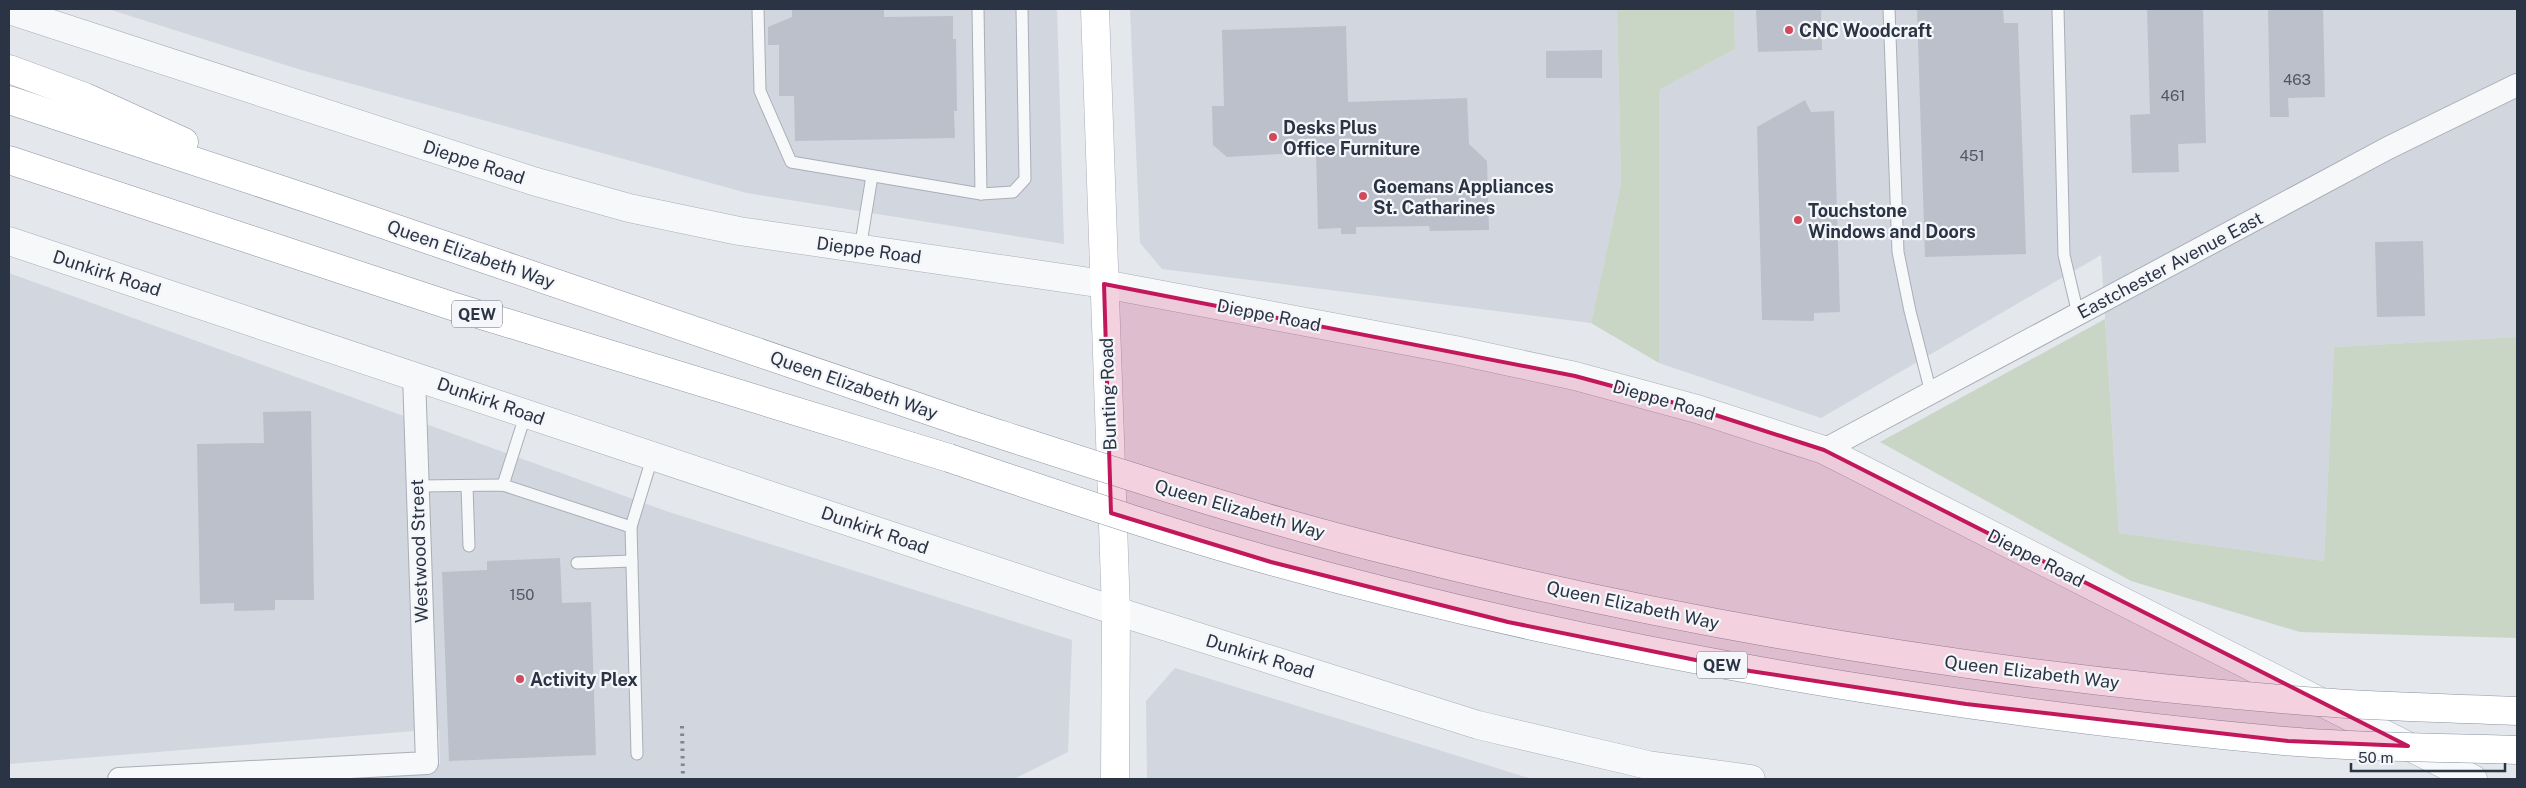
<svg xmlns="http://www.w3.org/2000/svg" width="2526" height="788" font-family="'Public Sans',sans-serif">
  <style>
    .built { fill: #d2d6de }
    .green { fill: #c9d6c5 }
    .building { fill: #bbc0ca }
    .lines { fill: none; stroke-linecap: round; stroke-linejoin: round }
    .service-casing { stroke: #a9aeb7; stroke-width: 13 }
    .minor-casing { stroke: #a9aeb7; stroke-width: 24 }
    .tertiary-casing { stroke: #a9aeb7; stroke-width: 29 }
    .secondary-casing { stroke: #a9aeb7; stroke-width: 29 }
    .motorway-casing { stroke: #8b94a3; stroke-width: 29 }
    .service { stroke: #f7f8fa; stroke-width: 11 }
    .minor { stroke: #f7f8fa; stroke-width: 22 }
    .tertiary { stroke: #f7f8fa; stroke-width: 28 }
    .secondary { stroke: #fff; stroke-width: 28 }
    .motorway { stroke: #fff; stroke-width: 28 }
    .rail { stroke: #7d8696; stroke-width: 4; stroke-dasharray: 2.5 5; stroke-linecap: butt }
    .motorway-bridge-casing { stroke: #8b94a3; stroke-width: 29; stroke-linecap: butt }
    .motorway-bridge { stroke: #fff; stroke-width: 28 }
    .marked { fill: #c2185b; fill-opacity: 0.2; stroke: #c2185b; stroke-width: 4; stroke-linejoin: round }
    .poi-dot { fill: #d1495b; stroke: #f4f6f9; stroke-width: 2 }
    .labels { text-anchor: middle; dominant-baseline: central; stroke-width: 4.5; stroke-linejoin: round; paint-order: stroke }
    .number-label { font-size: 15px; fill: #4f5766 }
    .shield { fill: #f4f6f9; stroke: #676e7b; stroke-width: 1 }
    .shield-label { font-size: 16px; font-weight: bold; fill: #2b3445 }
    .poi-label { font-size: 18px; font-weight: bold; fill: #2b3445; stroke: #f4f6f9; text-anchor: start }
    .street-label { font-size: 18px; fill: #2b3445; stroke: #f4f6f9 }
  </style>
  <rect width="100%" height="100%" fill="#e4e7ec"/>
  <!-- built -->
  <g class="built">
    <polygon points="108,9 1057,9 1064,244 747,193 298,69"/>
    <polygon points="1130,9 1617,9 1621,184 1591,323 1162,269 1140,243"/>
    <polygon points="1734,9 2517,9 2517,337 2334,347 2324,561 2119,533 2101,255 1821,418 1659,363 1659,90 1735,49"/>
    <polygon points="9,273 666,511 1072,640 1068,752 1014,779 252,779 440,764 439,729 9,764"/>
    <polygon points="1175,668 1532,779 1147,779 1146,701"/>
  </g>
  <!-- green -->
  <g class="green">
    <polygon points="1617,9 1734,9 1735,49 1659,90 1659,363 1591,323 1621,184"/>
    <polygon points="2105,319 2119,533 2324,561 2334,347 2517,337 2517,638 2300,632 2131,581 1880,442"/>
  </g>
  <!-- building -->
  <g class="building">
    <polygon points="792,9 884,9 884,17 953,16 953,39 956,39 957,111 954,111 955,138 795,141 794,96 779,96 779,45 768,45 768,27 792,17"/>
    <polygon points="1756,9 1821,9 1822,50 1758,52"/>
    <polygon points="1917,9 2003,9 2004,23 2018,23 2026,254 1925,257"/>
    <polygon points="2147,9 2203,9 2206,143 2178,144 2179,172 2132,173 2130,115 2150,114"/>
    <polygon points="2268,9 2323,9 2325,97 2288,98 2289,117 2270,117"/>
    <polygon points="1346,26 1348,102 1467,98 1469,144 1487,161 1489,230 1430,231 1429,226 1356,227 1356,234 1341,234 1341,228 1318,229 1316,152 1227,157 1213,145 1212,106 1224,106 1222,30"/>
    <polygon points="1602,50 1602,78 1546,78 1546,51"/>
    <polygon points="1805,100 1811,112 1834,111 1840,312 1814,313 1814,321 1762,320 1757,127"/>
    <polygon points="2423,241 2425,316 2377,317 2375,242"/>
    <polygon points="311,411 314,600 275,600 275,610 234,611 234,603 200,604 197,444 264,443 263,412"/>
    <polygon points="560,558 562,603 591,602 596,755 449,761 442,572 487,570 487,561"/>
  </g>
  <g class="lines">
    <defs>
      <g id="service">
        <polyline points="758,9 760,91 791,162 981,194 978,9"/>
        <polyline points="1889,9 1898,252 1910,311 1931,393"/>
        <polyline points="2058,9 2064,255 2078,314"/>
        <polyline points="981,194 1013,192 1025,179 1022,9"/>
        <polyline points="860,249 872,176"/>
        <polyline points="503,485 526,413"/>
        <polyline points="417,486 503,485 631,527 637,754"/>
        <polyline points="467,486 469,546"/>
        <polyline points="631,527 653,455"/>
        <polyline points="577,563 632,561"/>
      </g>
      <g id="minor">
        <polyline points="1824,450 2388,148 2517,85"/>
        <polyline points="119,779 427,763 414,375"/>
      </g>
      <g id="tertiary">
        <polyline points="9,10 533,181 629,208 739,231 1104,284 1455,350 1575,376 1697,409 1824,450 2473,779"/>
        <polyline points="9,241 1116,611 1478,725 1648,765 1751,779"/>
      </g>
      <polyline id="secondary" points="1095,9 1116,611 1115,779"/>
      <g id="motorway">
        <polyline points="9,69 85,97 184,142"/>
        <polyline points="9,100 315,201 962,422"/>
        <polyline points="9,160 455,307 949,458"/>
      </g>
    </defs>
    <!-- service casing -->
    <use href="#service" class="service-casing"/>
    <!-- minor casing -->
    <use href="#minor" class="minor-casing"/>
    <!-- tertiary casing -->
    <use href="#tertiary" class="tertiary-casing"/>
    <!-- secondary casing -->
    <use href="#secondary" class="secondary-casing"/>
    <!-- motorway casing -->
    <use href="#motorway" class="motorway-casing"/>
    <!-- service -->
    <use href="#service" class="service"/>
    <!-- minor -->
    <use href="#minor" class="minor"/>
    <!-- tertiary -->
    <use href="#tertiary" class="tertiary"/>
    <!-- secondary -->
    <use href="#secondary" class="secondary"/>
    <!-- motorway -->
    <use href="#motorway" class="motorway"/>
    <!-- rail -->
    <polyline class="rail" points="682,726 683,779"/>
    <defs>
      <g id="motorway-bridge">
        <path d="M962,422c142,46 283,93 428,129 304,77 615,127 928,151 66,5 133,6 199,9"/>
        <path d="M949,458c107,36 213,73 322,103 331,92 671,148 1013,180 77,7 156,6 233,9"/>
      </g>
    </defs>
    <!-- motorway-bridge casing -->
    <use href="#motorway-bridge" class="motorway-bridge-casing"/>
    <!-- motorway-bridge -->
    <use href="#motorway-bridge" class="motorway-bridge"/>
  </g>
  <!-- marked area -->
  <path class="marked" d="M1104,284l471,92 122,33 127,41 584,296 -120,-5 -322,-37 -216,-33 -242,-49 -237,-60 -160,-49z"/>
  <!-- markers -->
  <g class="poi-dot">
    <circle cx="1789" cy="30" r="5"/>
    <circle cx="1273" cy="137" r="5"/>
    <circle cx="1363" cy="196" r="5"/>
    <circle cx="1798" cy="220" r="5"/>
    <circle cx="520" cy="679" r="5"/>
  </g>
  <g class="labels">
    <!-- number labels -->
    <g class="number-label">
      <text x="2297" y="79">463</text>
      <text x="2173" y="95">461</text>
      <text x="1972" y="155">451</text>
      <text x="522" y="594">150</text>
    </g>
    <!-- shield labels -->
    <g class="shield">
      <rect x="452" y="300.5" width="50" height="27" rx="4"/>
      <rect x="1697" y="651.5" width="50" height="27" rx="4"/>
    </g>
    <g class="shield-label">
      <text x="477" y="314">QEW</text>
      <text x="1722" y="665">QEW</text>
    </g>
    <!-- poi labels -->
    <g class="poi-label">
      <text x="1799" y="30">CNC Woodcraft</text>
      <text x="1283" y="127">Desks Plus<tspan x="1283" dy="21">Office Furniture</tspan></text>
      <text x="1373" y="186">Goemans Appliances<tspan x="1373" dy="21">St. Catharines</tspan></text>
      <text x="1808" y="210">Touchstone<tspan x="1808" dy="21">Windows and Doors</tspan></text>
      <text x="530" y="679">Activity Plex</text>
    </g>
    <!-- street labels -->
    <g class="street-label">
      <text transform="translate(474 162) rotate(18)">Dieppe Road</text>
      <text transform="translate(869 250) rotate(8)">Dieppe Road</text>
      <text transform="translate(471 254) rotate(19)">Queen Elizabeth Way</text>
      <text transform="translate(2170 265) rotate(-28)">Eastchester Avenue East</text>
      <text transform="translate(107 273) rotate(18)">Dunkirk Road</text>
      <text transform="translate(1269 315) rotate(11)">Dieppe Road</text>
      <text transform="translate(854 385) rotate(19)">Queen Elizabeth Way</text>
      <text transform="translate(1108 394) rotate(-92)">Bunting Road</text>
      <text transform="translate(1664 400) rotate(16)">Dieppe Road</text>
      <text transform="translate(491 401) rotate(19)">Dunkirk Road</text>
      <text transform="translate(1240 509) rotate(16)">Queen Elizabeth Way</text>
      <text transform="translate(875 530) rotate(19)">Dunkirk Road</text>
      <text transform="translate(419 551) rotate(-92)">Westwood Street</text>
      <text transform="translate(2036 558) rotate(27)">Dieppe Road</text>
      <text transform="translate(1633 605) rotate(12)">Queen Elizabeth Way</text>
      <text transform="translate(1260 656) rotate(17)">Dunkirk Road</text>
      <text transform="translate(2032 672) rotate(7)">Queen Elizabeth Way</text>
    </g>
  </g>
  <!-- border -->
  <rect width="2526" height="788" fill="none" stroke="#2b3445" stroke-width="20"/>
  <!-- scale -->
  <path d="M2351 763v8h154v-8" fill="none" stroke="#2b3445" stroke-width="2.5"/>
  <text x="2358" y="763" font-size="15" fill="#2b3445" stroke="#f4f6f9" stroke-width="4" paint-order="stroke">50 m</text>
</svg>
